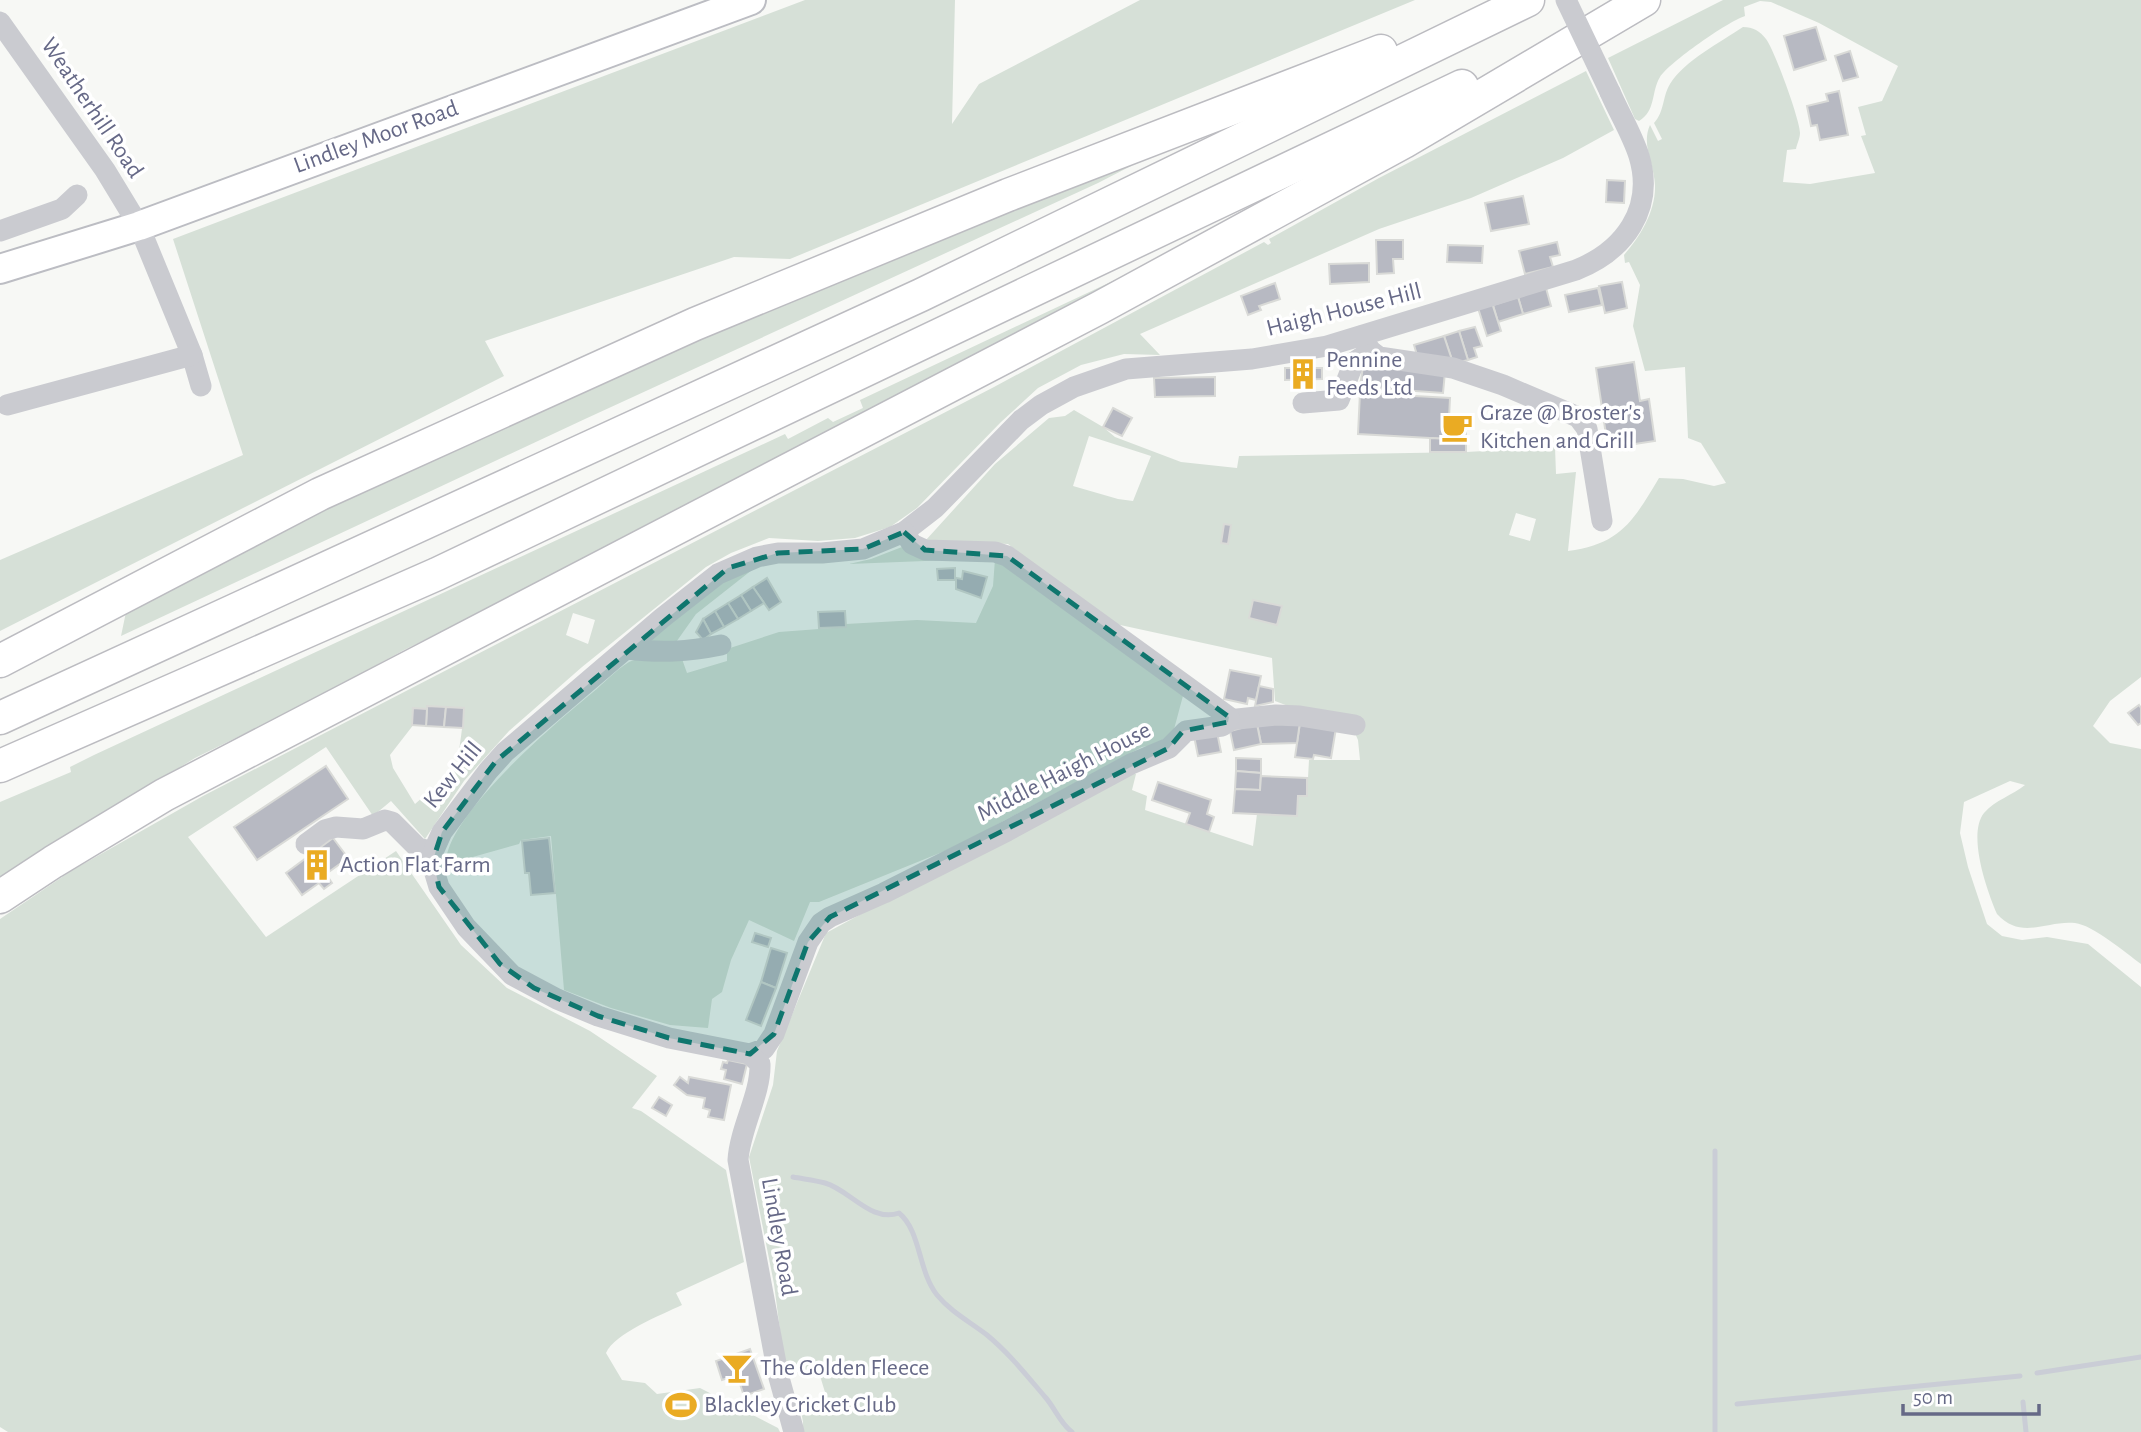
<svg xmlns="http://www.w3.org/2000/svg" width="2141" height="1432" font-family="'Alegreya Sans',sans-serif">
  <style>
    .green { fill: #d6e0d7; fill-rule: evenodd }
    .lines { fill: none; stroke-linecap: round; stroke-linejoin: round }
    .stream { stroke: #cacdd6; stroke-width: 5 }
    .building { fill: #b7b9c2; stroke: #d9dad7; stroke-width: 2 }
    .major-casing { stroke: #bcbdc3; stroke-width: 32 }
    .highway-casing { stroke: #bcbcc1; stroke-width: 35 }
    .minor { stroke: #cacbd0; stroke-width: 21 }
    .major { stroke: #fff; stroke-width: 28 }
    .highway { stroke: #fff; stroke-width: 32 }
    .minor-bridge { stroke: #cacbd0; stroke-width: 21 }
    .marked { fill: #0f766e; fill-opacity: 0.2; stroke: #0f766e; stroke-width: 5; stroke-dasharray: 14 9; stroke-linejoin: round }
    .labels { text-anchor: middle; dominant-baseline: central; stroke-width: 7; stroke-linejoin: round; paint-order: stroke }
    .street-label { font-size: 24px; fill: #666987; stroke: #fff }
    .poi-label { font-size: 24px; fill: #666987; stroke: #fff; text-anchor: start }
  </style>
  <rect width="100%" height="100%" fill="#f7f8f5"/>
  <!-- green -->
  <g class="green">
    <polygon points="805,0 955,0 952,124 979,84 1140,0 1415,0 790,259 734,257 485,341 504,376 0,631 0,560 243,455 173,239"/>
    <path d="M1723,0h418v677l-31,24 -17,25 17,17 31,6v215c-15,-11 -48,-39 -66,-41 -29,-3 -53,18 -78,-9 -10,-23 -30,-80 -13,-101 11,-13 29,-18 41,-28l-15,-4 -46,21 -4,31 8,34 19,57 15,12 20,4 25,-3 41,7 53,43v445h-1339l1,-10 -2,-11 27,-9 -11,-36 -26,9 -7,-14 -10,-77 -25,-127 24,-72 4,-34 49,-118 300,-162 10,3 -4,16 15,6 -2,14 108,36 4,-32 40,1 1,-19h9l2,-36h51l-2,-20 -4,-9 -79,-30 -3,-43 -161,-35 -103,-79 -82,-4 69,-76 54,-46 16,-2 9,-6 29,17 12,10 66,25 56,6 2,-12 227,-4 89,-5 1,27 20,-2 -8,79c53,-7 65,-30 91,-73l24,1 31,7 12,-3 -25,-40 -13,-5 -3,-71 -40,4 -12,-45 7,-41 -11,-23 -4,1 -1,-8c16,-18 32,-44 31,-70 -1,-22 -14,-40 -5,-60l8,16 4,-2 -8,-16c11,-12 8,-26 16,-39 14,-23 51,-42 73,-57 10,0 17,4 23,12 8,10 34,81 34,94 0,5 -3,11 -4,16l-9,1 -4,32 27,2 65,-11 -14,-37 5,-1 -8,-28 24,-6 16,-35 -79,-43 -48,-21 -11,-1 -16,6 1,9c-18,6 -75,46 -85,61 -9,15 -4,34 -21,44l-4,-2 -27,-61zM1089,436l62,20 -18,45 -15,-2 -45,-13zM1516,513l20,6 -6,22 -21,-6zM1253,600l28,6 -4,18 -28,-6z"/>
    <path d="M1586,71l28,59 -51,28 -92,40 -92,31 -239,105 20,21 -36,-1 -43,11 -43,23 -37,34 -84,86 -27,19 -35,11 -37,3 -49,-3 -38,15 -25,14 -124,100 -73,64 -45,50 -39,58 -34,-38 -18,15 -47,-69 -138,90 78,100 130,-86 65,94 46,43 83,43 67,45 -25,32 9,3 85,59 18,92 -68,31 6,12c-21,10 -67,28 -76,48l16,27 23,3 12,11 43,-6 78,40 2,4h-772l-8,-5v-508l71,-48 132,-75 791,-409 270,-145 4,3 3,-2 -2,-4 110,-61zM573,613l22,7 -7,24 -22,-9zM428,706l36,2c-1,20 -5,39 -7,59l-42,37 -22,-36 -3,-13z"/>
    <polygon points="1129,164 1131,166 1098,183 585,419 121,636 126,612 179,577 469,438 771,308"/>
    <polygon points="1219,231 535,586 404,650 311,701 195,758 0,878 0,802 71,772 70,767 94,755 785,434 788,439 828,418 833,422 863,408 860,400"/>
    <polygon points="902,547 950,560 849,564 871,559"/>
    <path d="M995,559l189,133 -11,41 -19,12 -12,2 -185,99 -138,56h-9l-16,39 -45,-21 -18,40 -9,32 -10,7 -4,29 -38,-3 -59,-17 -47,-18 -13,-154 -30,4 -2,4 -64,18 -9,-2c5,-48 108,-136 146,-167 12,-10 24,-23 37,-31 10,-6 42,-5 53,-3l5,14 40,-12v-12l52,-17 67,-5v-3l71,-4 59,3 17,-37z"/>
    <polygon points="757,566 696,614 674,645 646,643 712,587"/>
  </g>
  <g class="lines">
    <!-- stream -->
    <g class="stream">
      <path d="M793,1177c10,2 22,3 32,6 25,7 46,40 74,30 22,18 19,58 38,82 14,17 33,27 50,40 23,19 40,41 59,63 10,12 14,25 26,34"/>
      <polyline points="2037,1373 2141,1357"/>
      <polyline points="2023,1402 2026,1432"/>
      <polyline points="1737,1404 2020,1376"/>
      <polyline points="1715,1432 1715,1151"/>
    </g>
  </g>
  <!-- building -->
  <g class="building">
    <polygon points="1816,27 1826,60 1794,70 1784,36"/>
    <polygon points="1850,51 1858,77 1843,81 1835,56"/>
    <polygon points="1839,91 1848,135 1820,140 1817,125 1811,126 1807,106 1828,101 1826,94"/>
    <polygon points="1607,180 1625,181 1624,203 1606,202"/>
    <polygon points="1523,196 1529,224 1491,231 1485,203"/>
    <polygon points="1376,240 1403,240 1403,259 1393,259 1394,273 1377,274"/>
    <polygon points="1557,242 1560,255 1550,257 1553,267 1525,274 1519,251"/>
    <polygon points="1448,245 1483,246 1482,263 1447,262"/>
    <polygon points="1369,263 1369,282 1330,284 1329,264"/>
    <polygon points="1622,282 1627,308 1605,313 1599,286"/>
    <polygon points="1275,283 1280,299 1259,306 1261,310 1248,315 1241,296"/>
    <polygon points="1546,288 1551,306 1523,314 1518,297"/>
    <polygon points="1598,288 1602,305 1569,312 1565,295"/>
    <polygon points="1518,297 1523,314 1498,322 1493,305"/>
    <polygon points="1492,303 1501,331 1487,336 1478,308"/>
    <polygon points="1475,327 1482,346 1474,348 1477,357 1468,360 1459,331"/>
    <polygon points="1459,331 1468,360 1457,363 1452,360 1444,336"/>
    <polygon points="1444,336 1452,360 1417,355 1414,345"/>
    <polygon points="1634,362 1640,401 1649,399 1655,441 1608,448 1596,368"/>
    <polygon points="1363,366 1445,372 1443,393 1360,387"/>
    <polygon points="1285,368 1322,368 1322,379 1285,380"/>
    <polygon points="1215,377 1215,396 1155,397 1154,378"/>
    <polygon points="1360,393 1450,398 1448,439 1358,434"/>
    <polygon points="1113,408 1132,418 1122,436 1103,427"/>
    <polygon points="1449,417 1466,417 1466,452 1430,452 1430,438 1448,439"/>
    <polygon points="1224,524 1231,525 1228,544 1221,543"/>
    <polygon points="955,568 955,580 938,580 937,569"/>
    <polygon points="963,571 987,577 981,598 956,589 956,578 962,579"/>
    <polygon points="767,578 781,602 769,610 753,587"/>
    <polygon points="753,587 764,603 751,611 741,595"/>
    <polygon points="741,595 751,611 738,619 728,603"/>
    <polygon points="1253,600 1282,606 1277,625 1249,618"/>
    <polygon points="728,603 738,619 724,627 715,611"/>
    <polygon points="715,611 724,627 711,634 703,619"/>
    <polygon points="845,611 846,627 819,628 818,612"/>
    <polygon points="703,619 711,634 703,640 696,632"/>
    <polygon points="1230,670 1261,676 1256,700 1248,698 1247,704 1224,699"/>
    <polygon points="1259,686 1273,689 1273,702 1255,706"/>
    <polygon points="2139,705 2141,708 2141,723 2138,725 2128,713"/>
    <polygon points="427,706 446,707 444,727 426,726"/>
    <polygon points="446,707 464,708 463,728 444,727"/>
    <polygon points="413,708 427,709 426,726 412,725"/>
    <polygon points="1300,722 1336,728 1331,758 1314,755 1313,759 1295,757"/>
    <polygon points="1300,722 1297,743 1261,744 1257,724"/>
    <polygon points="1257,724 1261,744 1234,750 1230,731"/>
    <polygon points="1217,732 1221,752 1198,756 1194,736"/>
    <polygon points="1236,758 1261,759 1261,773 1236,771"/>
    <polygon points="326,766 348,799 257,860 234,827"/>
    <polygon points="1236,771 1261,773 1260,790 1235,789"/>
    <polygon points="1261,776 1307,778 1307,796 1298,796 1297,816 1233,813 1235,789 1260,790"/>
    <polygon points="1158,782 1211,800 1207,814 1214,817 1209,832 1186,824 1190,813 1152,800"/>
    <polygon points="333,838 348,858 326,874 332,883 324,889 319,883 302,895 286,873"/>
    <polygon points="549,838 555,893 531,895 529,873 525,873 522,841"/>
    <polygon points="755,933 771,938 768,947 752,942"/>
    <polygon points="771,948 787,953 776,988 761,982"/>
    <polygon points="761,982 776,988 761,1026 746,1020"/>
    <polygon points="728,1060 747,1064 742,1084 724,1079 726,1070 721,1069 723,1062 727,1063"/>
    <polygon points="680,1077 688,1083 689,1077 731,1085 724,1120 708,1117 710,1110 703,1108 705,1098 687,1095 674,1085"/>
    <polygon points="659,1097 672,1105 666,1116 652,1108"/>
    <polygon points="750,1349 764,1389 744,1396 737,1375 722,1380 716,1361"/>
  </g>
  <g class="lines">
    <defs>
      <polyline id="major" points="0,269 139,226 751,0"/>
      <g id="highway">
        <polyline points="0,661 320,494 695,324 1008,195 1381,51"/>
        <polyline points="0,718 921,295 1528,0"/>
        <polyline points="0,766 437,574 1462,86"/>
        <polyline points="0,897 53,862 164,795 1099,308 1404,142 1644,0"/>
      </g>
    </defs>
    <!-- major casing -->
    <use href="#major" class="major-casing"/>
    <!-- highway casing -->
    <use href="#highway" class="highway-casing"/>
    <!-- minor -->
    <g class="minor">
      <polyline points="0,22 105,170 139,226 192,355 201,386"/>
      <polyline points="0,231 62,209 77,195"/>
      <polyline points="1361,336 1371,351 1379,357 1453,368 1503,385 1578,417 1587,429 1602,521"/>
      <polyline points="1303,403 1339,400 1354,362 1371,351"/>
      <polyline points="7,405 192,355"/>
      <path d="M626,649c35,4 61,3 95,-4"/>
      <polyline points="1228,720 1276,715 1300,716 1355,725"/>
      <polyline points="306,844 325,830 336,827 363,829 385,820 392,822 418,848 433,852"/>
      <path d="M750,1054l-81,-16 -71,-22 -41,-17 -45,-24 -46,-48 -27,-40 -6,-20v-15l9,-20 46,-61 17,-19 157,-134 56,-44 39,-17 21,-4h44l41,-4 41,-17 31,-24 86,-88 20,-15 33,-18 52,-18 126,-10 75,-13 249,-76c48,-19 79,-61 63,-114 -7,-22 -20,-43 -29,-64"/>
      <polyline points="750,1054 764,1049 774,1034 808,942 821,923 830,917 884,893 1007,831 1131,764 1169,748 1186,731 1222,726 1228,722 1229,717 1007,556 995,552 925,550 912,544 904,532"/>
      <path d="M750,1054l10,10c1,30 -20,64 -22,96l40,214 16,58"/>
    </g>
    <!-- major -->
    <use href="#major" class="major"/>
    <!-- highway -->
    <use href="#highway" class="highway"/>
    <!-- minor-bridge -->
    <polyline class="minor-bridge" points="1566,0 1610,92"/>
  </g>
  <!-- marked area -->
  <path class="marked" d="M904,532l21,18 82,6 222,161 -1,5 -45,9 -14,17 -339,169 -22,25 -34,92 -24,20 -81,-16 -71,-22 -64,-28 -34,-24 -61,-77 -6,-27 9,-28 54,-71 232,-193 50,-15 85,-4z"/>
  <!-- icons -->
  <defs>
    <symbol id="building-bare" viewBox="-9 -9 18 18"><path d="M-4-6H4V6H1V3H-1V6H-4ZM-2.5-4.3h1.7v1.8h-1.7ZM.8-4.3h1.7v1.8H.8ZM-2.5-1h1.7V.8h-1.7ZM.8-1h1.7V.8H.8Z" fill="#eaab23" stroke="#fff" stroke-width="2.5" paint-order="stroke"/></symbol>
    <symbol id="cafe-bare" viewBox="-9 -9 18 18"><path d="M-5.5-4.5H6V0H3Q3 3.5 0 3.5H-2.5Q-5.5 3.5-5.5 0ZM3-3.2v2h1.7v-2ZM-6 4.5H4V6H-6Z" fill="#eaab23" stroke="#fff" stroke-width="2.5" paint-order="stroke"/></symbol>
    <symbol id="bar-bare" viewBox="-9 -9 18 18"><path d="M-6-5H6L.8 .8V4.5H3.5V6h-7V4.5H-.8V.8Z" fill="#eaab23" stroke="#fff" stroke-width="2.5" paint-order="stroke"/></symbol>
    <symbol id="stadium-bare" viewBox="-9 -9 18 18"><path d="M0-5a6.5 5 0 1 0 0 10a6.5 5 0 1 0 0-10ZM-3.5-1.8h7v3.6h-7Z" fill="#eaab23" stroke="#fff" stroke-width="2.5" paint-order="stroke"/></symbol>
  </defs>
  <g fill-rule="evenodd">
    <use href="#building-bare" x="1281" y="352" width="44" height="44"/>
    <use href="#cafe-bare" x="1435" y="405" width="44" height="44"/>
    <use href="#building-bare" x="295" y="843" width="44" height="44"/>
    <use href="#bar-bare" x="715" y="1346" width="44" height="44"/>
    <use href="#stadium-bare" x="659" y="1383" width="44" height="44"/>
  </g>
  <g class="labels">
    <!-- street labels -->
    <g class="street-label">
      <text transform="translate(92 108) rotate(56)">Weatherhill Road</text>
      <text transform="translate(376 137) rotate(-20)">Lindley Moor Road</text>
      <text transform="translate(1344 310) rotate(-14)">Haigh House Hill</text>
      <text transform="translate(1064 772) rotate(-27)">Middle Haigh House</text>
      <text transform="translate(453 775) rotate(-51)">Kew Hill</text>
      <text transform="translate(779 1237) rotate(80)">Lindley Road</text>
    </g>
    <!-- poi labels -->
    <g class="poi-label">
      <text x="1326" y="360">Pennine<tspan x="1326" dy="28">Feeds Ltd</tspan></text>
      <text x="1480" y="413">Graze @ Broster's<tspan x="1480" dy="28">Kitchen and Grill</tspan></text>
      <text x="340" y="865">Action Flat Farm</text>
      <text x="760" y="1368">The Golden Fleece</text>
      <text x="704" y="1405">Blackley Cricket Club</text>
    </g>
  </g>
  <!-- scale -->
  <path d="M1903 1404v10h136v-10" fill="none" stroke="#666987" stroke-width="3.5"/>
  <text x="1913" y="1404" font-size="21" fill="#666987" stroke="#ffffff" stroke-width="5" paint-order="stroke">50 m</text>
</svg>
